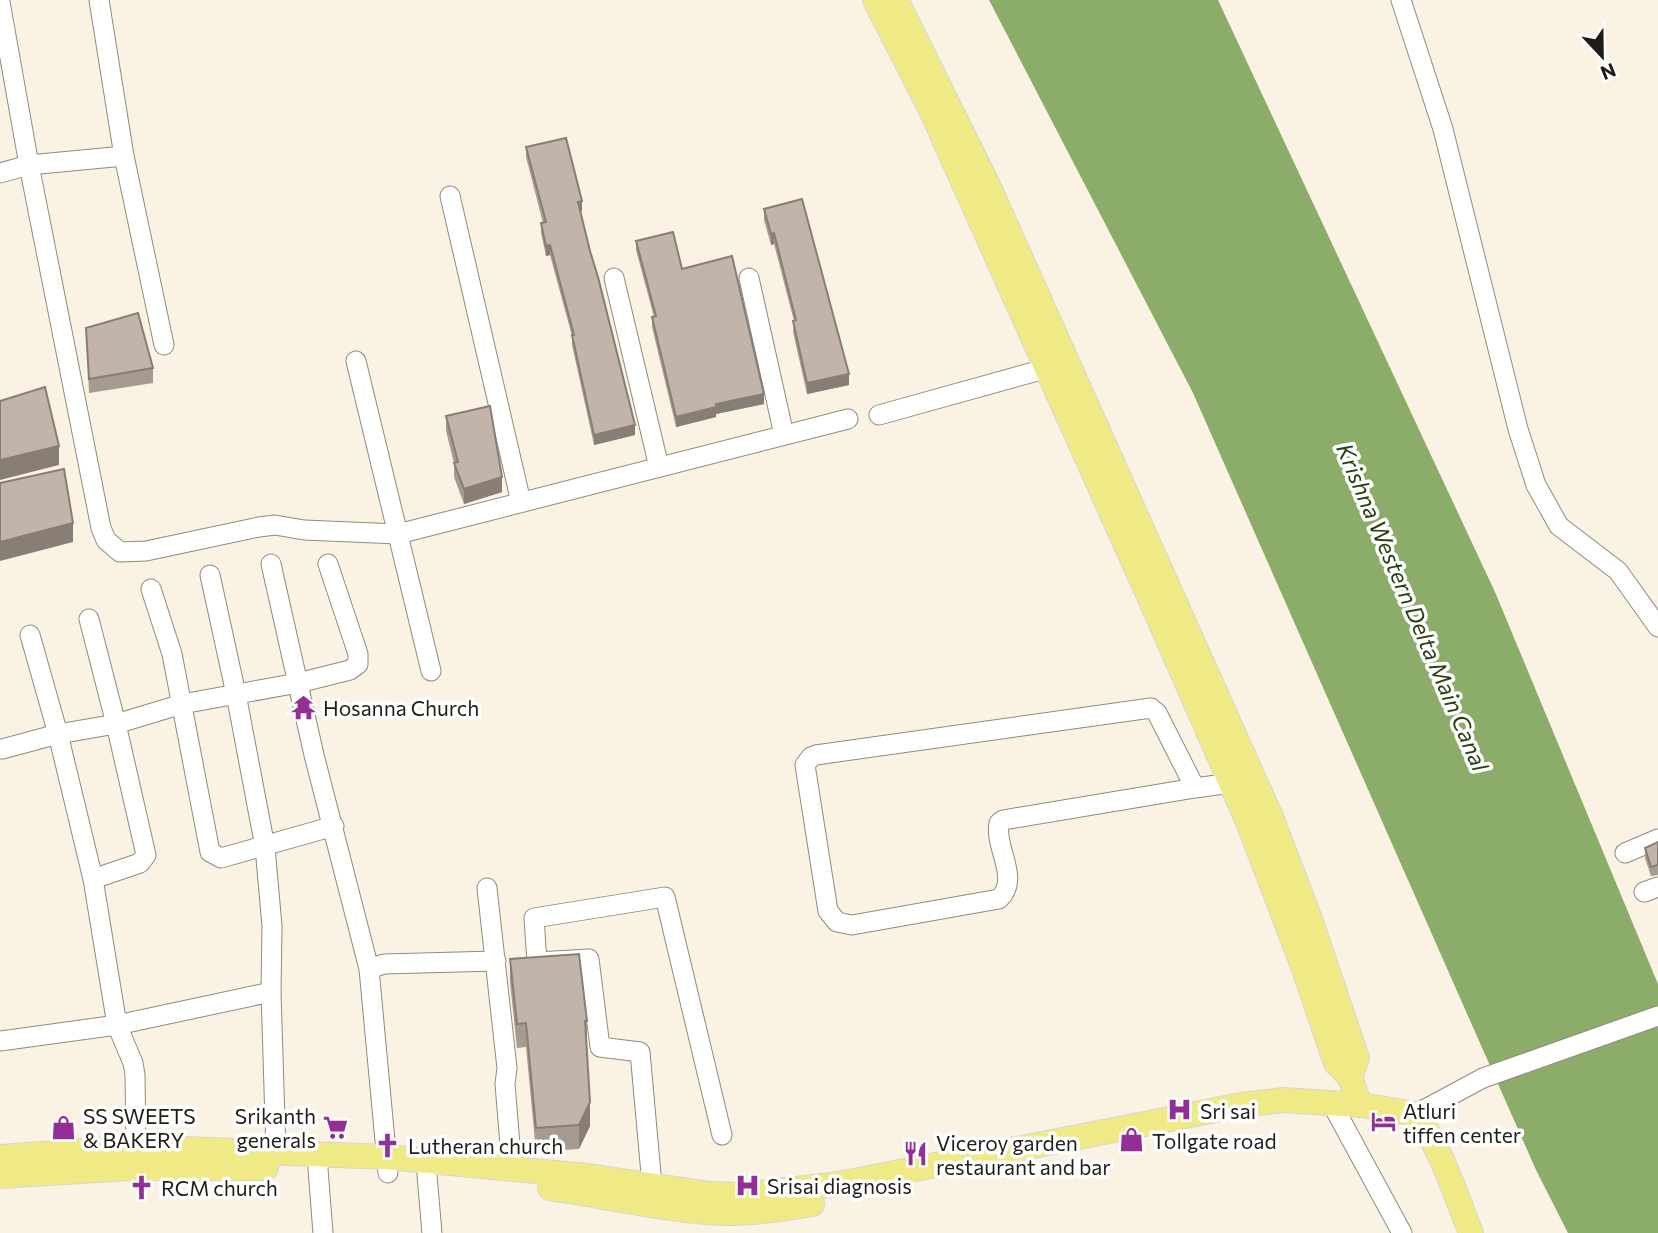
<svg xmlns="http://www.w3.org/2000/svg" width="1658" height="1233" font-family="Commissioner,sans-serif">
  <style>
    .water { fill: #8cad6a }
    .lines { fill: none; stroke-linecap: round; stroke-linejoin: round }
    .minor-casing { stroke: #928a7c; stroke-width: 21 }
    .major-casing { stroke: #d7d6d5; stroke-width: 26 }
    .minor { stroke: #fff; stroke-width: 19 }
    .major { stroke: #efea85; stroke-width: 24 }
    .wall { fill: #a79b91 }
    .shaded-wall { fill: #887e76 }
    .building { fill: #c2b4a9; stroke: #887e76; stroke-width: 2 }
    .labels { text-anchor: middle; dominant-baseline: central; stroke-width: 7; stroke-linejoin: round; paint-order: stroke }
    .poi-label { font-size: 21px; fill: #201d18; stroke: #fff; text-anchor: start }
    .water-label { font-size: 23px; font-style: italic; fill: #2a3f0f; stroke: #fff }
  </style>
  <rect width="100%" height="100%" fill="#faf2e2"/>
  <!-- water -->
  <polygon class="water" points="989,0 1218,0 1495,592 1658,984 1658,1233 1568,1233 1536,1170 1193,393"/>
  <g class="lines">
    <defs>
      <g id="minor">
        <polyline points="99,0 124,156 164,345"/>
        <polyline points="1401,0 1443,129 1518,429 1536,485 1559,526 1618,571 1658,627"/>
        <polyline points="0,2 29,165 101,528 106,540 120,552 146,551 259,527 275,525 304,530 398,534 848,419"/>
        <polyline points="0,173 29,165 124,156"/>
        <polyline points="450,196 521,502"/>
        <polyline points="614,278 659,467"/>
        <polyline points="749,278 784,435"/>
        <polyline points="356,361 431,671"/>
        <polyline points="879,415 1059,365"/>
        <polyline points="271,564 314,755 369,969 388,1173"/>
        <polyline points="210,575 236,694 265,847 272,926 271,992 276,1153"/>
        <polyline points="151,589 172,654 210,852 221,858 334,826"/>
        <polyline points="89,619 116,724 146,855 140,863 93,879"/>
        <polyline points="30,635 58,734 93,879 117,1025 133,1063 135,1075 136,1147"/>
        <polyline points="2,749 58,734 116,724 182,704 298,683 350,670 358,664 358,654 328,564"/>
        <path d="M1195,788l-192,32 -4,3c-5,25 22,55 0,76l-147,26 -15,-3 -9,-11 -23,-146 6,-8 5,-2 335,-47 6,5 38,75 36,-5"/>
        <polyline points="1625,853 1658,839"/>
        <polyline points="487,888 507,1068 505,1084 512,1169"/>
        <polyline points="1644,892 1658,887"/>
        <polyline points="369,969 384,964 496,961"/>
        <polyline points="0,1041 117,1025 271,992"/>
        <polyline points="1332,1104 1402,1233"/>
        <polyline points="1416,1114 1483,1078 1658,1016"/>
        <polyline points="320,1155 318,1169 323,1233"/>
        <polyline points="429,1162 427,1175 432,1233"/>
        <polyline points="652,1185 640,1052 600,1047 589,959 537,962 534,918 665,897 722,1135"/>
      </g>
      <g id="major">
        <polyline points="875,0 931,110 1152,603 1248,822 1303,966 1336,1063 1350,1077 1360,1105"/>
        <polyline points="896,0 987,183 1271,817 1311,922 1357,1058 1350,1077"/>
        <path d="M0,1157l136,-10 251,10 201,19 122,18 33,1 96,-11 402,-79 42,-5 77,5 56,9c25,34 39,80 55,119"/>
        <polyline points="0,1176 130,1168 266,1168"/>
        <path d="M550,1188c58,8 117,23 176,25 29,0 58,-4 86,-9"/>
      </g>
    </defs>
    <!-- minor casing -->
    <use href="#minor" class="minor-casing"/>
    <!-- major casing -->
    <use href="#major" class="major-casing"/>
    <!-- minor -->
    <use href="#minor" class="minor"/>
    <!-- major -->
    <use href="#major" class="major"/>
  </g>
  <!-- wall -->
  <g class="wall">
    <polygon points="526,147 582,211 580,211 635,435 594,445 572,345 572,336 550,255 546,256 541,233 541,223 543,223 526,157"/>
    <polygon points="764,209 849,385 807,394 793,332 794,321 774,244 771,245 764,220"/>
    <polygon points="636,241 682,269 764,404 716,414 716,417 676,427 652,327 652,317 654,317 636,250"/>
    <polygon points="86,328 153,368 153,383 89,393"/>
    <polygon points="446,416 502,492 464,504 454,477 454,463 446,431"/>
    <polygon points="1658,842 1658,875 1651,876 1645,858 1645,848"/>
    <polygon points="510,959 587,1021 587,1045 590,1126 579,1149 536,1152 526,1047 517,1048 510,983"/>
  </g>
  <!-- shaded-wall -->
  <g class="shaded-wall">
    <polygon points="582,201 582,211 578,212 578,202"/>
    <polygon points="774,233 774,244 771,245 771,234"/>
    <polygon points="550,245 550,255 546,256 546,246"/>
    <polygon points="849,374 849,385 807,394 807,383"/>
    <polygon points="764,394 764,404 716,414 716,417 676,427 676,417 716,404"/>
    <polygon points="635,425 635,435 594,445 594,435"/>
    <polygon points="59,446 59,465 0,480 0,460"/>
    <polygon points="502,477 502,492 464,504 464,489"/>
    <polygon points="73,523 73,542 0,561 0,542"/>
    <polygon points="590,1102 590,1126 579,1149 579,1125"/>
  </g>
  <!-- building -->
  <g class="building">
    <polygon points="566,138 582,201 578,202 590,251 598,277 635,425 594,435 572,335 574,335 550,245 546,246 541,223 546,222 526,147"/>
    <polygon points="802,199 849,374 807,383 793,321 796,320 774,233 771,234 764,209"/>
    <polygon points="673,232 682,269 732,256 764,394 716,404 716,407 676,417 652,317 656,316 636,241"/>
    <polygon points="138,313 153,368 89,379 86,328"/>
    <polygon points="45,387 59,446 0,460 0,401"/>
    <polygon points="490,406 502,477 464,489 454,463 458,462 446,416"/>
    <polygon points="64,469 73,523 0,542 0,483"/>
    <polygon points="1658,842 1658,865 1651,867 1645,848"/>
    <polygon points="579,954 587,1021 585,1021 590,1102 579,1125 536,1128 526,1023 517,1024 510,959"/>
  </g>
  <!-- icons -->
  <defs>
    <symbol id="temple-bare" viewBox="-9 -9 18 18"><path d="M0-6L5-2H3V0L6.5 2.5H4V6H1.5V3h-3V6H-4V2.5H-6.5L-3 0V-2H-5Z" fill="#922f95" stroke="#fff" stroke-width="2.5" paint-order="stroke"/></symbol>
    <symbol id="hospital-bare" viewBox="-9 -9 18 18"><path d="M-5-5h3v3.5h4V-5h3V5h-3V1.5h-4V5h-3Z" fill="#922f95" stroke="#fff" stroke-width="2.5" paint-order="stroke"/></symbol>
    <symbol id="hotel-bare" viewBox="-9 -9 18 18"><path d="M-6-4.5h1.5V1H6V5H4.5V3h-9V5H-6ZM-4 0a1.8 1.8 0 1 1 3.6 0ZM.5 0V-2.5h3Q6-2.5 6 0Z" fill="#922f95" stroke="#fff" stroke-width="2.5" paint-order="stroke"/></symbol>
    <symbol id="shop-bare" viewBox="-9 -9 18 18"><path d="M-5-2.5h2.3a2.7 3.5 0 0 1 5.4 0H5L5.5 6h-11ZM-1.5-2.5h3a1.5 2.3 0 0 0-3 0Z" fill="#922f95" stroke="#fff" stroke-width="2.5" paint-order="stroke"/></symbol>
    <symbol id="supermarket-bare" viewBox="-9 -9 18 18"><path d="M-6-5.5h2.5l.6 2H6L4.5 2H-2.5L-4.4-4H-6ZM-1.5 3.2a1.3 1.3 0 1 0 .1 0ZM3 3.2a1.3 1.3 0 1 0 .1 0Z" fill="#922f95" stroke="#fff" stroke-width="2.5" paint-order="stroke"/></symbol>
    <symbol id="church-bare" viewBox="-9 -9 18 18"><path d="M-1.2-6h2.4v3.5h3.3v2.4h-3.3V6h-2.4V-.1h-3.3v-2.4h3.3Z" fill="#922f95" stroke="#fff" stroke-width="2.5" paint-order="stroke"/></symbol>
    <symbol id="restaurant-bare" viewBox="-9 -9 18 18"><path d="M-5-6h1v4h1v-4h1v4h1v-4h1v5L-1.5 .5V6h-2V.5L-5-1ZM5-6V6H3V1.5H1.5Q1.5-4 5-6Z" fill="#922f95" stroke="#fff" stroke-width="2.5" paint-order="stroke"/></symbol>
  </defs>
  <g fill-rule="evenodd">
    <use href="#temple-bare" x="286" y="690" width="35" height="35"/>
    <use href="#hospital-bare" x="1162" y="1092" width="35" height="35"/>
    <use href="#hotel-bare" x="1366" y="1104" width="35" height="35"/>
    <use href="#shop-bare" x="46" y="1110" width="35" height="35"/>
    <use href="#supermarket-bare" x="318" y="1110" width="35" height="35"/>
    <use href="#shop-bare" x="1114" y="1122" width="35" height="35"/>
    <use href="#church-bare" x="370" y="1128" width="35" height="35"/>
    <use href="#restaurant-bare" x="898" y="1136" width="35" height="35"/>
    <use href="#hospital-bare" x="730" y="1168" width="35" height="35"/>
    <use href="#church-bare" x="124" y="1170" width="35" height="35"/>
  </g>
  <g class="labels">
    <!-- poi labels -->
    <g class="poi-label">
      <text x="323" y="707">Hosanna Church</text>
      <text x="1200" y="1110">Sri sai</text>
      <text x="1403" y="1110">Atluri<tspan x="1403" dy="24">tiffen center</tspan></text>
      <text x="83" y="1115">SS SWEETS<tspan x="83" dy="24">&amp; BAKERY</tspan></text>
      <text x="316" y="1115" text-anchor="end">Srikanth<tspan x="316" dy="24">generals</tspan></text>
      <text x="1152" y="1140">Tollgate road</text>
      <text x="936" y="1142">Viceroy garden<tspan x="936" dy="24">restaurant and bar</tspan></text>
      <text x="408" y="1145">Lutheran church</text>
      <text x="767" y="1185">Srisai diagnosis</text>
      <text x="161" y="1187">RCM church</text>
    </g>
    <!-- water labels -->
    <g class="water-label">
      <text transform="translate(1413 607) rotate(67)">Krishna Western Delta Main Canal</text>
    </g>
  </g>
  <!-- north arrow -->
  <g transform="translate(1602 56) rotate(158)" stroke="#ffffff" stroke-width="5" paint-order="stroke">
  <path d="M0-5L12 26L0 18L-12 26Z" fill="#201d18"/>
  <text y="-10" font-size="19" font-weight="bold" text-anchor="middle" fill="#201d18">N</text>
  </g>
</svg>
